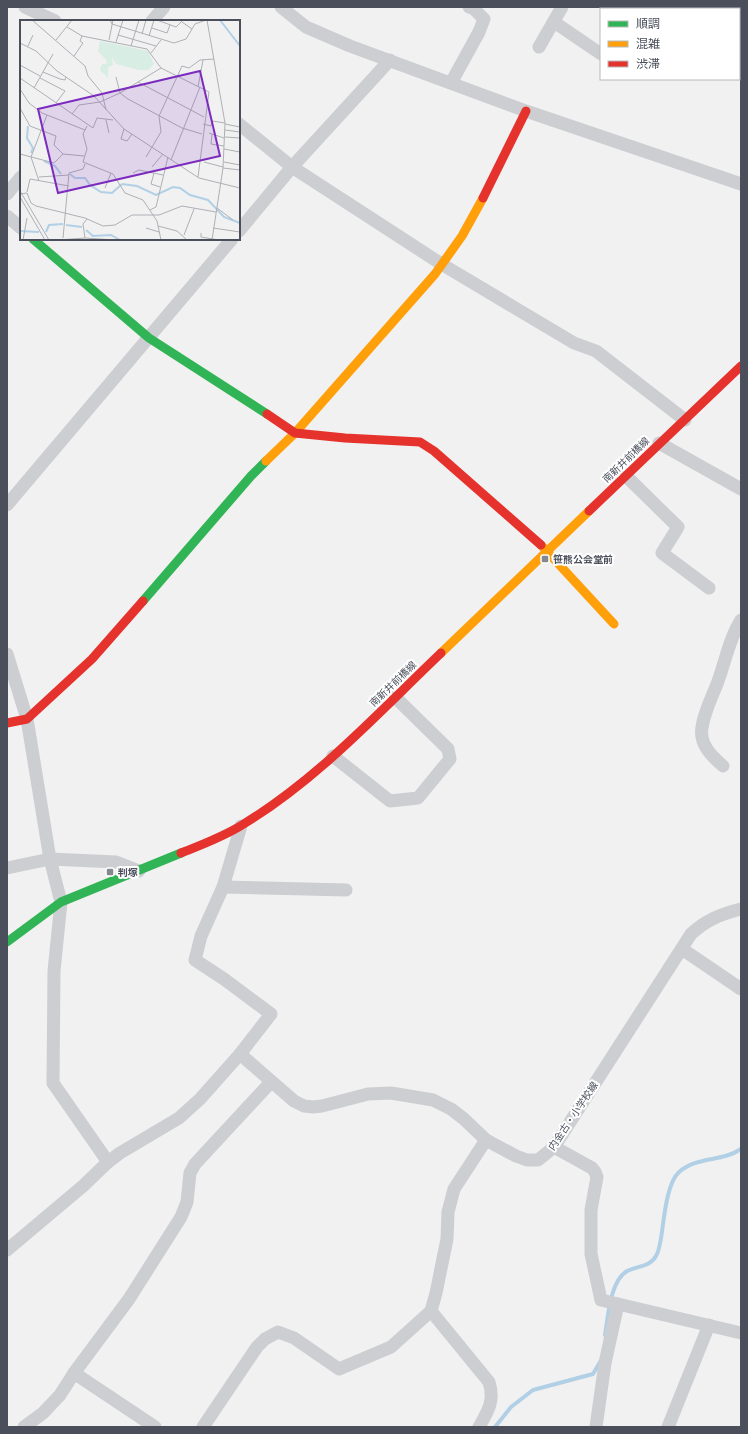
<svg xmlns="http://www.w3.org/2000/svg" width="748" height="1434" font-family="'Work Sans','Noto Sans JP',sans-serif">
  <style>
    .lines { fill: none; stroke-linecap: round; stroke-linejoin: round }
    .stream { stroke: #b1d0e6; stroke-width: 4 }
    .street { stroke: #ccced1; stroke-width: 13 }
    .fast { stroke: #30b455; stroke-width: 9 }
    .slow { stroke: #ff9f0a; stroke-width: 9 }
    .jam { stroke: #e5322d; stroke-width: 9 }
    .poi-dot { fill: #848890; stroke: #fff; stroke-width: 1.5 }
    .labels { text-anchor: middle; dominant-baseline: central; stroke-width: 4; stroke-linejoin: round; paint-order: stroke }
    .street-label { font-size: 10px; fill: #4a4f5b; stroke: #fff }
    .poi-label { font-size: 10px; font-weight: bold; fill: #4a4f5b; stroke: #fff; text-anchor: start }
    .inset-river { fill: none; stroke: #b1d0e6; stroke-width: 2 }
    .inset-road { fill: none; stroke: #aeb0b5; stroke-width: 1 }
    .view { fill: #7b2cbf; fill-opacity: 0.15; stroke: #7b2cbf; stroke-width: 2 }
    .inset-edge { fill: none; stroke: #4a4f5b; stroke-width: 2 }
  </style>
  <rect width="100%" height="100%" fill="#f1f1f1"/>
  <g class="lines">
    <!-- stream -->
    <g class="stream">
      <path d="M605,1335c3,-18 5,-54 22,-64 10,-5 23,-4 29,-15 3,-5 4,-12 5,-18 3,-17 5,-54 18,-66 18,-16 43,-10 62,-23"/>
      <polyline points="495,1427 511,1407 533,1390 593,1374 600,1362"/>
    </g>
    <!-- street -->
    <g class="street">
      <polyline points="25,7 55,21"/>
      <polyline points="281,7 306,27 350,46 526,111 741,184"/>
      <polyline points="650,9 651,7"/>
      <polyline points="152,21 164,7"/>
      <polyline points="554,22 601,54"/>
      <polyline points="539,47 562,7"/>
      <polyline points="451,83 479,32 484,19 474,9 469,7"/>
      <polyline points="239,124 292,167 443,265 574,343 596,351 685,420"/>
      <polyline points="7,194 21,177"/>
      <polyline points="7,216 21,228"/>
      <polyline points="239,231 292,167 390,60"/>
      <polyline points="659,443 741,489"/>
      <polyline points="626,476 678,527 662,553 709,588"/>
      <polyline points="7,505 232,239"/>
      <polyline points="7,654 27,719 50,859 61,902 54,971 53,1083 108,1162"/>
      <polyline points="333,756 390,801 418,798 450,759 448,749 395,697"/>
      <path d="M723,766c-9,-8 -19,-17 -21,-29 -3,-14 10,-40 15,-53 8,-21 12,-45 24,-64"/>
      <polyline points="7,868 50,859 116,862 139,871"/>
      <polyline points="223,887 346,890"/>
      <polyline points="682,949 741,989"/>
      <path d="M240,1054l54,47 10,5 9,1 9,-1 46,-12 23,-1 42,7 18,9 13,10 22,21 30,16 11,4h11l16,-13 137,-213c15,-14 30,-20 50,-25"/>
      <polyline points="554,1147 592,1168 595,1172 597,1177 591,1210 591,1254 601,1300 741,1333"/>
      <polyline points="7,1250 83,1186 108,1162 120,1153 179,1118 200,1099 240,1054 271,1014 224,979 195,960 201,936 223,887 241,826"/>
      <polyline points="74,1373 155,1427"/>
      <polyline points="24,1427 43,1413 60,1395 74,1373 129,1299 181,1217 187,1202 190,1173 195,1164 271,1082"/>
      <polyline points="203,1427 257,1347 265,1339 278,1332 294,1338 339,1369 391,1347 431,1311"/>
      <path d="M479,1427c9,-16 16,-26 10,-45l-58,-71 5,-18 11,-54 1,-27 6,-23 32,-49"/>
      <polyline points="596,1427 605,1363 618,1304"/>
      <polyline points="668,1427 709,1325"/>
    </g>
    <!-- fast -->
    <g class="fast">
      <polyline points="33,239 149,338 267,414"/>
      <polyline points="143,601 251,476 266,461"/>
      <polyline points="7,942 61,902 181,853"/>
    </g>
    <!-- slow -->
    <g class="slow">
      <polyline points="266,461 295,433 435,274 462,236 483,198"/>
      <polyline points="541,545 614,624"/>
      <polyline points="441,653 589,511"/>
    </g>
    <!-- jam -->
    <g class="jam">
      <polyline points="483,198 526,111"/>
      <polyline points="267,414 295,433 345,438 420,442 434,451 541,545"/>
      <polyline points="589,511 741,366"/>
      <polyline points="7,723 27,719 92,659 143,601"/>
      <path d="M181,853c20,-8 42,-16 61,-28 75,-45 136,-112 199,-172"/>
    </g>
  </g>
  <!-- markers -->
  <g class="poi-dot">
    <rect x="541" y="555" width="8" height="8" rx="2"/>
    <rect x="106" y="868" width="8" height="8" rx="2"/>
  </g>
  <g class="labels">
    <!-- street labels -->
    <g class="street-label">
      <text transform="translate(626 460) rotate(-44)">南新井前橋線</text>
      <text transform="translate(393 684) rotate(-44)">南新井前橋線</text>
      <text transform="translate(573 1116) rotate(-56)">内金古・小学校線</text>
    </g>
    <!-- poi labels -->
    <g class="poi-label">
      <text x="553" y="559">笹熊公会堂前</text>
      <text x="118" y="872">判塚</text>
    </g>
  </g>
  <!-- overview -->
  <g transform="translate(20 20)">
    <rect width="220" height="220" fill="#f1f1f1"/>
    <path d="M80,21l48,10 6,13 -6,6h-9l-23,-6 -4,-7 1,8 -5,2v11l-8,-8 2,-6h4l1,-3 -9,-10z" fill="#d8ede4"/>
    <path class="inset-river" d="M200,0l20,26M8,106l-1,12 6,10 -2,5M24,141l11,5 6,8M50,154l5,4h10l5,7 11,7 11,1 10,-9M102,164l15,2 19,9 17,-8 7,1 10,7 18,5 16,17 16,6M46,205l16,2M66,210l7,6 18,-1 9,5M0,211l19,1M26,212l3,-7 14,-1"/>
    <path class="inset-road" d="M12,0l53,46 3,10 14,17 4,17M90,0l2,4 62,19 12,-4 9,-15 11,-4M137,0l19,7 7,-7M187,0l18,103 -2,45 -11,72M162,2l10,7M47,7l15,9 65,13 14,19 48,24 -11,85M132,8l15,5 3,-8M122,14l4,-14M98,15l38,11M129,16l5,-16M36,20l16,-20M89,20l4,-20M96,22l7,-22M0,23l16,8 21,20 37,25 30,33 75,49 41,10M8,26l5,-11M111,26l8,-26M131,33l10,-13M54,36l9,-13 -3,-2 2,-5M0,45l20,11M23,52l17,7 5,1 1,-3M96,57l4,16 8,6 54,29 20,6M0,58l73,50 4,-10 16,2M20,58l25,13 -9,12M118,62l66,35M178,67l5,-27M14,68l19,-34M0,69l9,14 13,10 43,17M0,88l10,18 26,10 -2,9 9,9M52,94l7,-9 21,-3 20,-9 41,-25M86,100l3,13M183,104l8,2 1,-5 13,2M205,104l15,3M67,106l-4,8 4,15 -4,13 30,12 12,19 18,7 14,21 4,19M104,109l-3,10 6,2 5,-7M205,110l15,2M189,113l15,5M192,114l-1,10 13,2M205,117l15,1M204,129l16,3M0,134l34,9 9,-9 21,2M126,137l15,-25 -2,-16 23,-50 7,2 11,-8 14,-1M151,140l29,-73M184,142l19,5M204,142l16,3M132,147l11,-13M203,148l17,2M113,153l6,-3 24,5M134,153l-3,11 9,3M19,157l30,-2M19,161l-8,-24 16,-42M85,168l6,-15M0,171l29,49M7,172l3,-13 39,7M0,174l7,-1 4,10 5,3 49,12 18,8 12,-1 17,-10h27l23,-9 34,6M0,177l25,43M197,188l16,12M130,190l6,-3 12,-50M138,206l19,5 10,9M126,208l13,4M193,208l27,4M181,213v4l18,3M164,215l10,-26M43,218l6,-65 14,-4 2,-5M65,218l-2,-14 4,-5M3,220l4,-22M38,220l27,-2 31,2"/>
    <path class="view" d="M180,51l20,85 -162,37 -20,-84z"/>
    <rect width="220" height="220" class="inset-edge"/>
  </g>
  <!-- border -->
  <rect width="748" height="1434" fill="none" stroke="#4a4f5b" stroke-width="16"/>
  <!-- legend -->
  <rect x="600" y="8" width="140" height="72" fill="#ffffff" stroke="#b7b9bd"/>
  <rect x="608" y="21" width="20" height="6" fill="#30b455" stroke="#b7b9bd"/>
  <text x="636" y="28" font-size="12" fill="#4a4f5b">順調</text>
  <rect x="608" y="41" width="20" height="6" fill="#ff9f0a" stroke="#b7b9bd"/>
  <text x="636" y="48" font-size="12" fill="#4a4f5b">混雑</text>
  <rect x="608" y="61" width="20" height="6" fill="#e5322d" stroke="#b7b9bd"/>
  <text x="636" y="68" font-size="12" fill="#4a4f5b">渋滞</text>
</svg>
